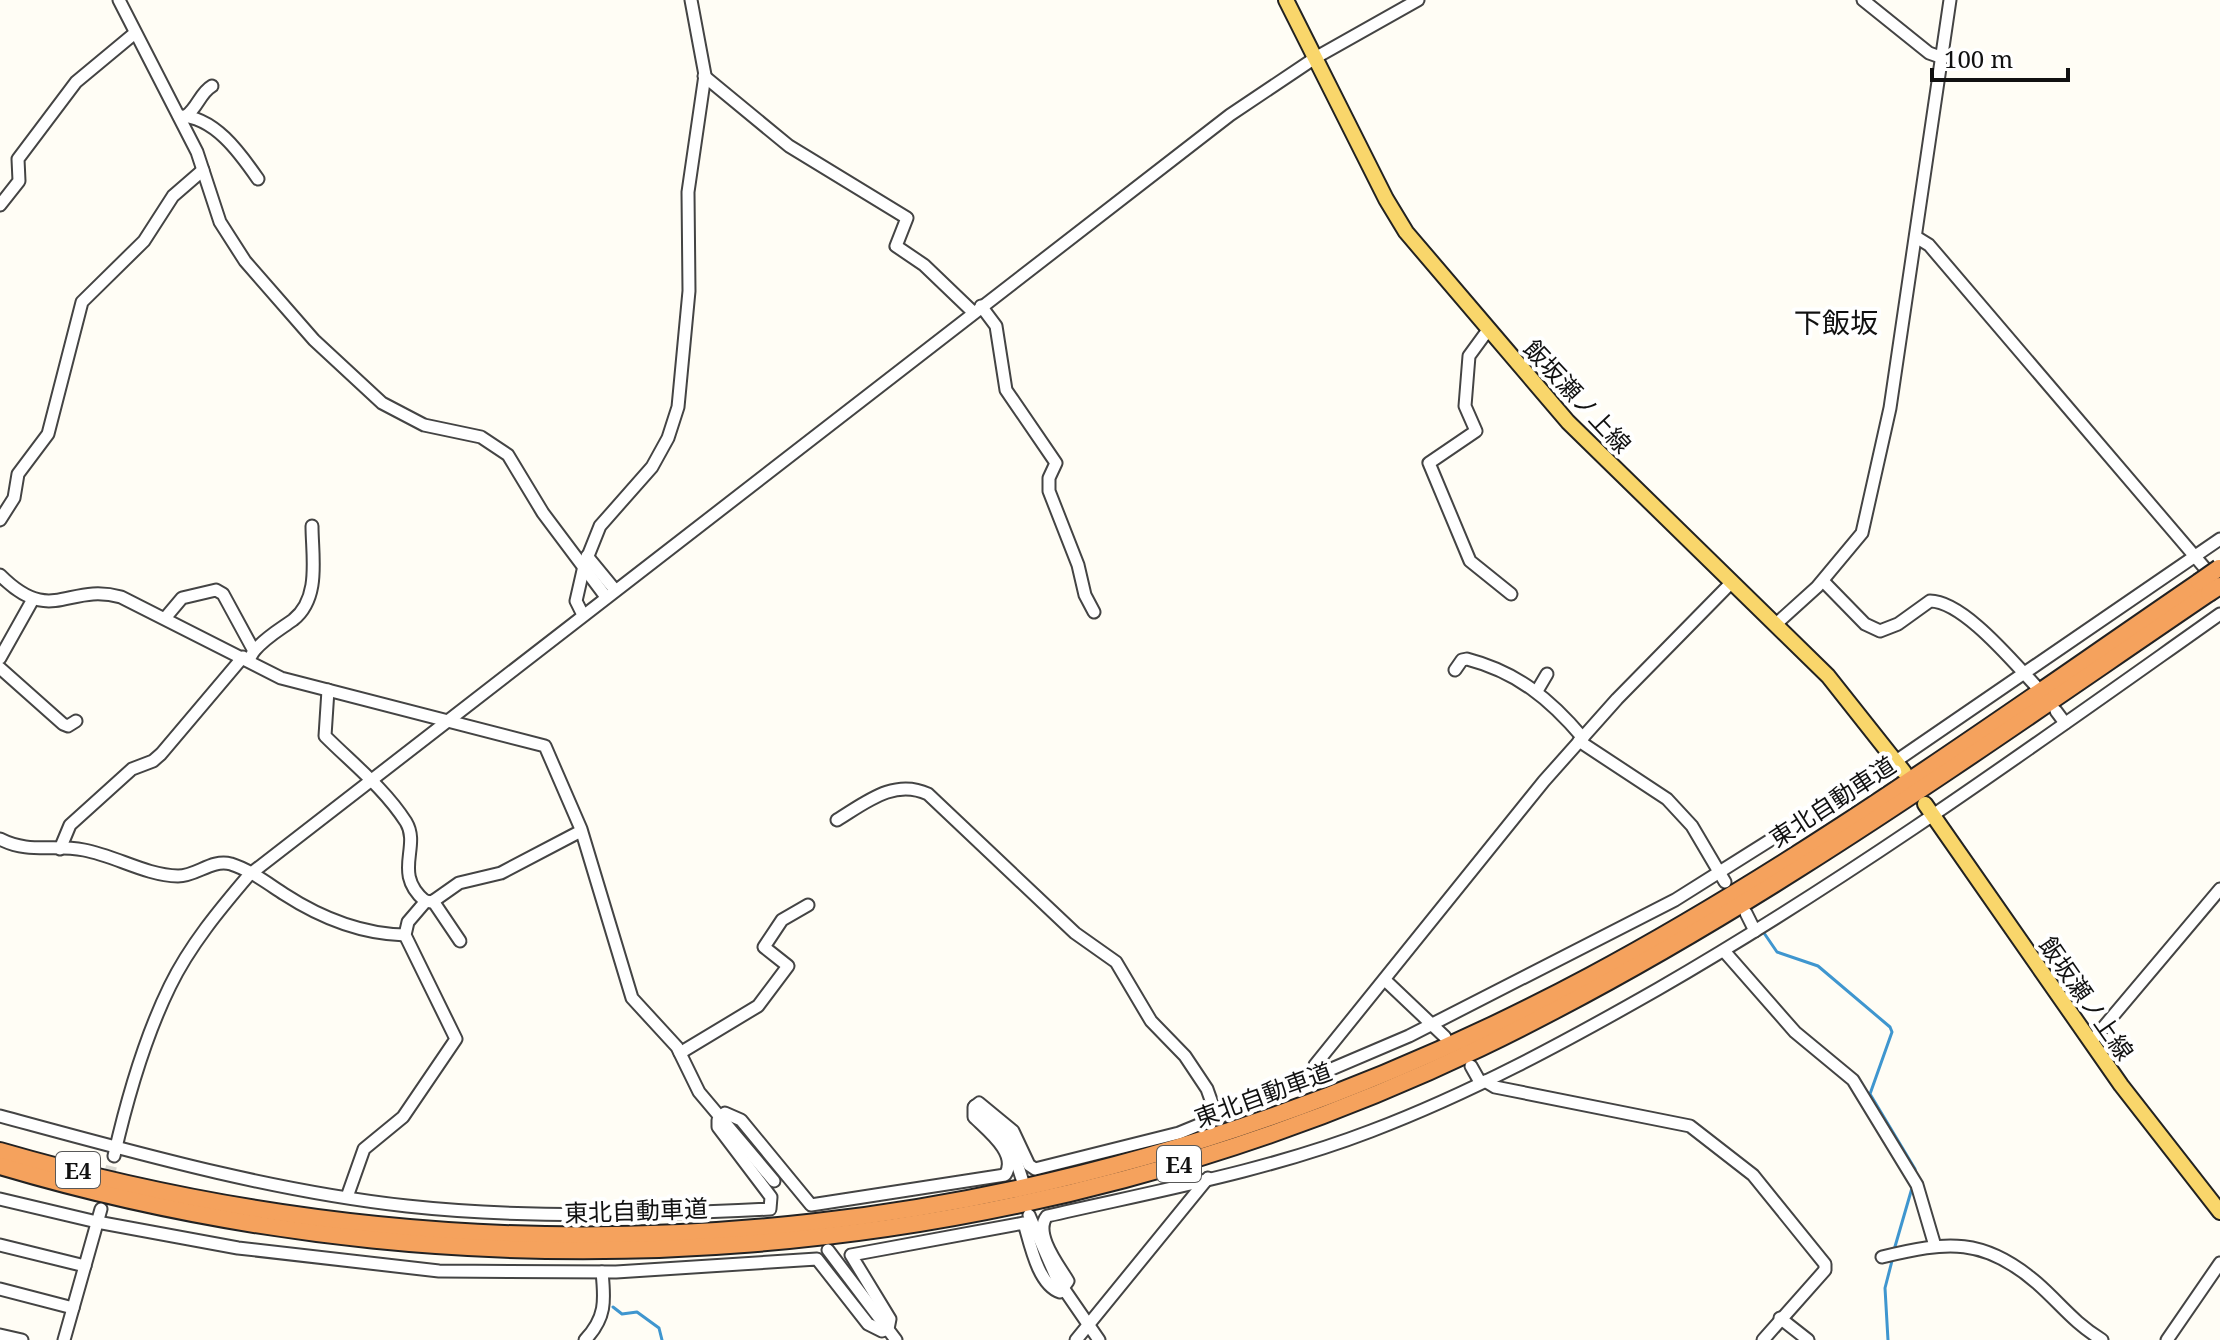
<svg xmlns="http://www.w3.org/2000/svg" width="2220" height="1340" font-family="'Noto Serif','Noto Sans JP',serif">
  <style>
    .lines { fill: none; stroke-linecap: round; stroke-linejoin: round }
    .stream { stroke: #3f96cf; stroke-width: 3 }
    .minor-tunnel { stroke: #dbdad3; stroke-width: 11; stroke-dasharray: 11 5.5; stroke-linecap: butt }
    .minor-casing { stroke: #444; stroke-width: 15 }
    .major-casing { stroke: #222; stroke-width: 18 }
    .highway-casing { stroke: #222; stroke-width: 20 }
    .minor { stroke: #fff; stroke-width: 11 }
    .major { stroke: #f9d66b; stroke-width: 14 }
    .highway { stroke: #f5a25d; stroke-width: 16 }
    .highway-bridge-casing { stroke: #222; stroke-width: 20; stroke-linecap: butt }
    .highway-bridge { stroke: #f5a25d; stroke-width: 16 }
    .labels { text-anchor: middle; dominant-baseline: central; stroke-width: 8; stroke-linejoin: round; paint-order: stroke }
    .shield { fill: #fff; stroke: #585858; stroke-width: 2 }
    .shield-label { font-size: 22px; font-weight: bold; fill: #111 }
    .street-label { font-size: 24px; fill: #111; stroke: #fff }
    .quarter-label { font-size: 28px; fill: #111; stroke: #fff }
  </style>
  <rect width="100%" height="100%" fill="#fffdf5"/>
  <g class="lines">
    <!-- stream -->
    <g class="stream">
      <polyline points="1764,933 1777,952 1818,966 1890,1027 1892,1032 1870,1094 1915,1169 1916,1177"/>
      <polyline points="1894,1250 1912,1188"/>
      <polyline points="613,1307 622,1314 637,1312 659,1328 662,1340"/>
      <polyline points="1888,1340 1885,1288 1893,1257"/>
    </g>
    <!-- minor-tunnel -->
    <polyline class="minor-tunnel" points="101,1209 114,1156"/>
    <defs>
      <g id="minor">
        <polyline points="119,0 197,152 220,222 245,261 314,340 382,403 424,425 481,437 508,455 543,513 606,597"/>
        <polyline points="1863,0 1929,53 1943,58"/>
        <polyline points="704,76 789,146 907,218 896,246 924,265 973,312"/>
        <path d="M179,116c35,0 61,37 79,63"/>
        <path d="M186,116c12,-9 14,-23 26,-30"/>
        <polyline points="0,205 19,181 18,159 76,82 135,33"/>
        <polyline points="1916,237 1929,245 2215,580"/>
        <polyline points="981,306 996,326 1006,390 1056,463 1049,478 1049,491 1078,565 1085,595 1094,612"/>
        <polyline points="1488,330 1469,356 1465,406 1476,431 1429,463 1470,561 1511,594"/>
        <polyline points="0,520 14,498 18,474 48,434 82,302 144,241 173,196 203,170"/>
        <polyline points="587,556 615,590"/>
        <path d="M0,575c52,52 67,7 121,22l160,81 264,68 36,83 51,169 45,49 22,45 75,89"/>
        <path d="M1823,581l42,43 15,7 18,-7 32,-23c33,0 83,61 105,84"/>
        <polyline points="583,615 576,601 584,566 600,526 652,467 668,438 678,407 689,291 688,192 705,75 691,0"/>
        <polyline points="166,617 182,598 216,590 223,594 254,651 251,656"/>
        <polyline points="1775,625 1817,587 1862,533 1890,408 1950,0"/>
        <path d="M254,651c12,-14 25,-21 39,-31 28,-22 19,-64 19,-94"/>
        <polyline points="0,658 32,601"/>
        <polyline points="0,668 63,724 68,726 76,721"/>
        <path d="M1455,670l7,-10 5,-1c50,13 83,40 116,79"/>
        <path d="M328,690l-3,46c28,28 59,52 81,86 15,25 -14,51 19,79l7,1 27,-19 42,-10 80,-42"/>
        <polyline points="1537,691 1547,674"/>
        <polyline points="2056,711 2065,723"/>
        <polyline points="1579,741 1667,799 1692,826 1725,882"/>
        <path d="M837,820c28,-17 57,-42 91,-26l147,139 41,29 35,59 34,35 22,33 10,28"/>
        <path d="M0,839c29,15 53,5 84,11 32,6 61,25 94,26 19,0 33,-17 53,-12 19,6 36,19 53,30 37,24 76,40 121,41"/>
        <polyline points="60,849 70,825 132,769 153,761 161,754 243,657"/>
        <polyline points="433,901 460,941"/>
        <polyline points="1746,913 1755,931"/>
        <polyline points="1724,951 1795,1032 1853,1080 1917,1185 1935,1246"/>
        <polyline points="1385,980 1445,1037"/>
        <polyline points="2091,1042 2220,889"/>
        <polyline points="680,1053 758,1006 788,966 764,947 782,920 808,905"/>
        <polyline points="1471,1066 1480,1082"/>
        <polyline points="1311,1077 1315,1065 1544,781 1617,699 1731,583"/>
        <polyline points="1485,1081 1495,1087 1690,1126 1753,1175 1825,1264 1825,1270 1763,1340"/>
        <polyline points="975,1106 1010,1142 1022,1179"/>
        <path d="M0,1116c133,36 270,75 407,90 120,13 243,9 363,3l1,-12 -53,-70v-7l7,-7 16,7 70,85 194,-30c14,-21 -18,-45 -31,-58v-10l5,-4 34,28 16,34 6,4 144,-36 68,-28 162,-69 266,-136 221,-139 324,-222"/>
        <path d="M114,1156c13,-57 30,-117 56,-170 20,-41 50,-77 79,-111l981,-760 85,-57 103,-58"/>
        <polyline points="347,1197 364,1149 403,1117 456,1039 405,935 408,922 426,901"/>
        <path d="M0,1199l97,23 141,26 201,23 177,1 201,-13 51,65 14,7 6,-2 2,-10 -39,-64 173,-32c6,20 14,62 36,69l8,-11c-9,-15 -35,-48 -21,-65 109,-25 220,-45 324,-85 100,-38 194,-89 287,-142 196,-113 378,-245 562,-375"/>
        <polyline points="1029,1215 1057,1279 1099,1340"/>
        <polyline points="0,1245 85,1266"/>
        <polyline points="828,1250 896,1340"/>
        <path d="M1882,1257c65,-16 102,-20 155,26 25,22 35,38 65,57"/>
        <polyline points="0,1289 73,1308"/>
        <polyline points="1780,1318 1808,1340"/>
        <polyline points="0,1335 22,1340"/>
        <polyline points="64,1340 101,1209"/>
        <path d="M585,1340c21,-22 20,-39 17,-68"/>
        <polyline points="1076,1340 1208,1178"/>
        <polyline points="2167,1340 2220,1263"/>
      </g>
      <g id="major">
        <polyline points="1286,0 1386,199 1406,232 1568,422 1828,676 1904,772"/>
        <polyline points="1925,804 2121,1085 2220,1212"/>
      </g>
      <g id="highway">
        <path d="M0,1151c544,158 1092,91 1590,-175 213,-114 410,-258 609,-394"/>
        <path d="M0,1166c487,145 1022,101 1480,-118 259,-125 492,-294 729,-455"/>
      </g>
    </defs>
    <!-- minor casing -->
    <use href="#minor" class="minor-casing"/>
    <!-- major casing -->
    <use href="#major" class="major-casing"/>
    <!-- highway casing -->
    <use href="#highway" class="highway-casing"/>
    <!-- minor -->
    <use href="#minor" class="minor"/>
    <!-- major -->
    <use href="#major" class="major"/>
    <!-- highway -->
    <use href="#highway" class="highway"/>
    <defs>
      <g id="highway-bridge">
        <polyline points="2199,582 2219,568"/>
        <polyline points="2209,593 2220,586"/>
      </g>
    </defs>
    <!-- highway-bridge casing -->
    <use href="#highway-bridge" class="highway-bridge-casing"/>
    <!-- highway-bridge -->
    <use href="#highway-bridge" class="highway-bridge"/>
  </g>
  <g class="labels">
    <!-- shield labels -->
    <g class="shield">
      <rect x="1157" y="1146" width="44" height="36" rx="6"/>
      <rect x="56" y="1152" width="44" height="36" rx="6"/>
    </g>
    <g class="shield-label">
      <text x="1179" y="1164">E4</text>
      <text x="78" y="1170">E4</text>
    </g>
    <!-- street labels -->
    <g class="street-label">
      <text transform="translate(1578 396) rotate(47)">飯坂瀬ノ上線</text>
      <text transform="translate(1832 801) rotate(-33)">東北自動車道</text>
      <text transform="translate(2087 998) rotate(55)">飯坂瀬ノ上線</text>
      <text transform="translate(1263 1094) rotate(-20)">東北自動車道</text>
      <text transform="translate(636 1210) rotate(-2)">東北自動車道</text>
    </g>
    <!-- quarter labels -->
    <g class="quarter-label">
      <text x="1836" y="322">下飯坂</text>
    </g>
  </g>
  <!-- scale -->
  <path d="M1932 68v12h136v-12" fill="none" stroke="#111111" stroke-width="4"/>
  <text x="1944" y="68" font-size="24" fill="#111111" stroke="#ffffff" stroke-width="6" paint-order="stroke">100 m</text>
</svg>
